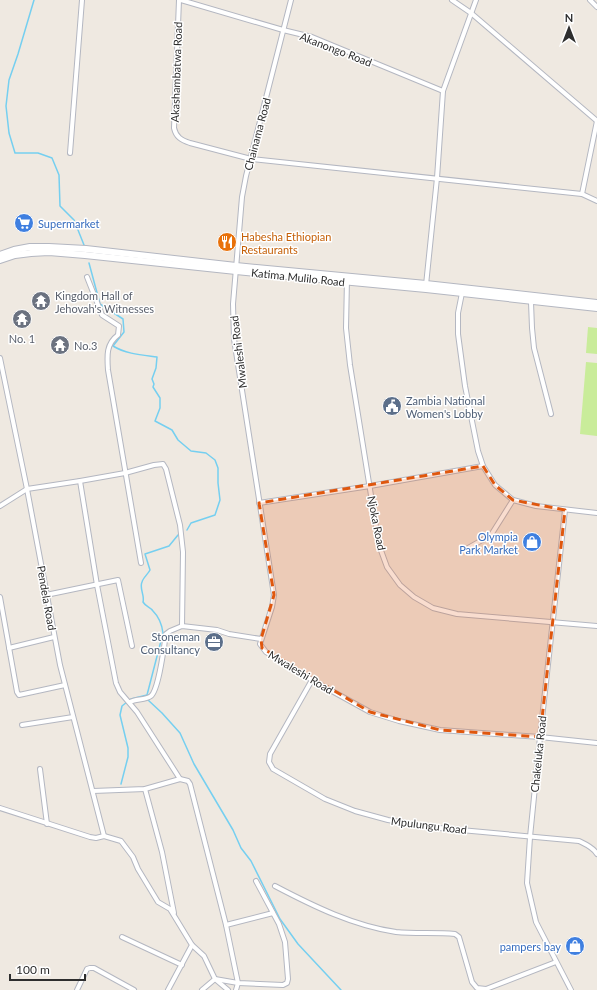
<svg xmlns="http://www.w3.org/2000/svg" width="597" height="990" font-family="Lato,sans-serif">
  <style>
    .pitch { fill: #c9ec9a }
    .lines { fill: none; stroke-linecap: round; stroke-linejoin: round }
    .stream { stroke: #75cff0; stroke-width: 1.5 }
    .minor-casing { stroke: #b4b7c1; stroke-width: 6 }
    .secondary-casing { stroke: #b4b7c1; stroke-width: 8 }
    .minor { stroke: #fff; stroke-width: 4 }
    .secondary { stroke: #fff; stroke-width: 6 }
    .marked { fill: #df570e; fill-opacity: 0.2; stroke: #df570e; stroke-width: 3; stroke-dasharray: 8 5; stroke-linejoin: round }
    .labels { text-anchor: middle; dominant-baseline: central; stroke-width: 3; stroke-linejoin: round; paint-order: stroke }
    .street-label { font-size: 11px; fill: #2e2e2e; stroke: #fff }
    .shop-label { font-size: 11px; fill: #366cbe; stroke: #fff; text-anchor: end }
    .food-label { font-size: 11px; fill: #c56008; stroke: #fff; text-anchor: start }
    .worship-label { font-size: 11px; fill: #5b616d; stroke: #fff; text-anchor: start }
    .service-label { font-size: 11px; fill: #4e5e75; stroke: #fff; text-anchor: start }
  </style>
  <rect width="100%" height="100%" fill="#efe9e1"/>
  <!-- pitch -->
  <g class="pitch">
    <polygon points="588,327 597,328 597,354 586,353"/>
    <polygon points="586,362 597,363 597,436 580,434"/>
  </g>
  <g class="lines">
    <!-- stream -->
    <g class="stream">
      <polyline points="34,0 18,54 9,80 6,106 9,133 15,153 38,153 52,158 59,175 60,206 74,220 84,245"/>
      <path d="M89,263l11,41 23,15 1,13 -11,14c13,8 29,9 44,11l-1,11 -4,11 2,5 -1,3 7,11v10l-5,13 17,9 6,10 13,11 15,2 9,7 3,8v15l2,17 -5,15 -24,8 -4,7"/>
      <path d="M131,699l16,-4 16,-62c-1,-8 -4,-16 -10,-22 -3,-4 -7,-4 -10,-9 2,-6 -4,-14 -1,-20 1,-4 6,-8 8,-12l-5,-16 24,-8 9,-11"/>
      <polyline points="148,700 162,713 180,733 194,764 233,830 241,848 251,861 280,919 298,944 341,990"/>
      <polyline points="121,784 128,757 128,748 120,715 122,706 127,702"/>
    </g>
    <defs>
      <g id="minor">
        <path d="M179,0l-5,128c2,9 7,12 16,15l61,16 331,35 15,7"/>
        <polyline points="181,0 283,30 312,37 443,91"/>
        <polyline points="291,0 246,176 242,197 233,304 234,339 274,595 272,607 260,644 266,652 312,680 370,712 399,721 440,730 540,737 597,743"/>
        <polyline points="452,0 471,13 597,121"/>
        <polyline points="590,0 597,7"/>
        <polyline points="70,153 82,0"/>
        <polyline points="582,194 597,121"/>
        <path d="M87,277l15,38 17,11 -1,9c-12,9 -11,21 -10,35l33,193"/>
        <polyline points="347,279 346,328 350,365 379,545 387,567 400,585 414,597 433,608 457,614 597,626"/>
        <polyline points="426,285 437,178 443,91 476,0"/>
        <polyline points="462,293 458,313 458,334 465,386 478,451 483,466 495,485 513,500 536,506 597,513"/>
        <polyline points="531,302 532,328 534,348 551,414"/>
        <polyline points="0,358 27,489 60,665 104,836"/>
        <polyline points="80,481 97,585 116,683 120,692 137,712 180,779"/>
        <polyline points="259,503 370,486 483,466"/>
        <polyline points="0,506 27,489 80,481 125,473 154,465 163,464 166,469 180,525 183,552 182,626"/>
        <polyline points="565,510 540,737 530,837 527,883 536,922 571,990"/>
        <polyline points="468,548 491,535 513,500"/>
        <polyline points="46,595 118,580 132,646"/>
        <polyline points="0,597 17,692 19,695 65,685"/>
        <polyline points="9,648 54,637"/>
        <path d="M312,680l-42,74 -1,8 4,7 52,30 30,12 33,9 40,7 151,14c6,3 14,6 18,13"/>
        <path d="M130,702c6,-3 16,-2 21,-6 8,-7 13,-50 15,-62l4,-3 12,-5 35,4 12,4 32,5"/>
        <polyline points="22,725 73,717"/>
        <polyline points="40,769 47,824"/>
        <polyline points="145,789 162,852 174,913"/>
        <polyline points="93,791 145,789 180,779 188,781 190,784 226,925 238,983 236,990"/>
        <polyline points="0,808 90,837 96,838 104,836 121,841 133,857 138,869 158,902 170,909 192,945 168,990"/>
        <path d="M275,886c38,20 79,40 121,46 20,2 40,0 59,2l4,3 13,45 5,6 9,1 70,-27"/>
        <polyline points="226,925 273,913"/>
        <polyline points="122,937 182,965"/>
        <polyline points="192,945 204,956 215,979 228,990"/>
        <polyline points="77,990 87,969 90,968 94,968 134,990"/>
        <polyline points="202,990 215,979 238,983 283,985 287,983 288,979 285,942 279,924 256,881"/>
      </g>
      <g id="secondary">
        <polyline points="0,255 14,250 30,247 49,247 86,249 236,266 426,284 597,303"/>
        <polyline points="0,260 15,255 31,253 49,252 85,255 236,271 426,289 597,308"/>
      </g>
    </defs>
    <!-- minor casing -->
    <use href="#minor" class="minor-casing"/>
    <!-- secondary casing -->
    <use href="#secondary" class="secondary-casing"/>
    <!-- minor -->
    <use href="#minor" class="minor"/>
    <!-- secondary -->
    <use href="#secondary" class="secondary"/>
  </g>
  <!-- marked area -->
  <path class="marked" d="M483,466l12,19 18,15 52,10 -25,227 -100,-7 -70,-18 -108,-64 -1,-9 13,-44 -15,-92z"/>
  <!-- icons -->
  <defs>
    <symbol id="supermarket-disc" viewBox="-11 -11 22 22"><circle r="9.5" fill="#3f7fe0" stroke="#fff"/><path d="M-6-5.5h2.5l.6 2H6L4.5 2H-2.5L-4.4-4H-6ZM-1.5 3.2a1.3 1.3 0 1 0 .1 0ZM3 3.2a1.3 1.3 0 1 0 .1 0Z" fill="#fff"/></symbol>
    <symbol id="restaurant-disc" viewBox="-11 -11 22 22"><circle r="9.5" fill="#e8710a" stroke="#fff"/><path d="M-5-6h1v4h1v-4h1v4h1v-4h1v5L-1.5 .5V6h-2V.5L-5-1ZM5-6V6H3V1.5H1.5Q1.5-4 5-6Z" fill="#fff"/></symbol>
    <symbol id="temple-disc" viewBox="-11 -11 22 22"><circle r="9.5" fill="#6b7280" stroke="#fff"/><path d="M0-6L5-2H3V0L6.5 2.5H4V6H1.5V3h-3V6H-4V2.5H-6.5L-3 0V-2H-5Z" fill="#fff"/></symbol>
    <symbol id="civic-disc" viewBox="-11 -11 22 22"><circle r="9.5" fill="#5c6f8a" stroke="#fff"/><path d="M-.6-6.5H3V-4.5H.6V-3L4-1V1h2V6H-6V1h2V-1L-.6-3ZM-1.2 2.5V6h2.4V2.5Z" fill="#fff"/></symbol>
    <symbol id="shop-disc" viewBox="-11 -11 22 22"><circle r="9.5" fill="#3f7fe0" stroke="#fff"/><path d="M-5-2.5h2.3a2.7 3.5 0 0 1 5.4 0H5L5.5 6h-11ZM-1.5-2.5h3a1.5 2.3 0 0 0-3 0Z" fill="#fff"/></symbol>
    <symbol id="office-disc" viewBox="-11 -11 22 22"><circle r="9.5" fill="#5c6f8a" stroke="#fff"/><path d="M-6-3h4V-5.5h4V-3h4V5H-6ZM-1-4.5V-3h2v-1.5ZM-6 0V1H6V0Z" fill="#fff"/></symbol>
  </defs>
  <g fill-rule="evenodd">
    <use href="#supermarket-disc" x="13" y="212" width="22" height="22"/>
    <use href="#restaurant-disc" x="216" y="231" width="22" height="22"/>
    <use href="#temple-disc" x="30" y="290" width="22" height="22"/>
    <use href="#temple-disc" x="11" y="308" width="22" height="22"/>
    <use href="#temple-disc" x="49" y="334" width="22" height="22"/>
    <use href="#civic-disc" x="381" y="395" width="22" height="22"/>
    <use href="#shop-disc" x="521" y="531" width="22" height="22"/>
    <use href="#office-disc" x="203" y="631" width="22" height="22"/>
    <use href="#shop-disc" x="564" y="935" width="22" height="22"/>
  </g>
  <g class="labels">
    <!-- street labels -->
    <g class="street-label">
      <text transform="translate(336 49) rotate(21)">Akanongo Road</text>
      <text transform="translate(176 72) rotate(-88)">Akashambatwa Road</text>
      <text transform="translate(257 134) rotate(-75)">Chainama Road</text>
      <text transform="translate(298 277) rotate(6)">Katima Mulilo Road</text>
      <text transform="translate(238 352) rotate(-97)">Mwaleshi Road</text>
      <text transform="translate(377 523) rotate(79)">Njoka Road</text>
      <text transform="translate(47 598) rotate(80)">Pendela Road</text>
      <text transform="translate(301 672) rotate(31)">Mwaleshi Road</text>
      <text transform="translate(538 754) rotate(-84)">Chakeluka Road</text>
      <text transform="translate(429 825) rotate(7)">Mpulungu Road</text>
    </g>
    <!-- shop labels -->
    <g class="shop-label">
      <text x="38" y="223" text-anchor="start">Supermarket</text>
      <text x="518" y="536">Olympia<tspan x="518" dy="13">Park Market</tspan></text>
      <text x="561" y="946">pampers bay</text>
    </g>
    <!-- food labels -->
    <g class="food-label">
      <text x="241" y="236">Habesha Ethiopian<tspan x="241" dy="13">Restaurants</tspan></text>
    </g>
    <!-- worship labels -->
    <g class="worship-label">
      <text x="55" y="295">Kingdom Hall of<tspan x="55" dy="13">Jehovah's Witnesses</tspan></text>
      <text x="22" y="338" text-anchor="middle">No. 1</text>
      <text x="74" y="345">No.3</text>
    </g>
    <!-- service labels -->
    <g class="service-label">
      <text x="406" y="400">Zambia National<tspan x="406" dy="13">Women's Lobby</tspan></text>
      <text x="200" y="636" text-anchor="end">Stoneman<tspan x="200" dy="13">Consultancy</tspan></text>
    </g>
  </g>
  <!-- north arrow -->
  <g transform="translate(569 28)" stroke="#ffffff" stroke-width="3" paint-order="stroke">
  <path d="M0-3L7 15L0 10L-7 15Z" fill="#2e2e2e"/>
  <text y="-6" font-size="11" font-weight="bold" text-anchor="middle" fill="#2e2e2e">N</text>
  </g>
  <!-- scale -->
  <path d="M10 974v6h75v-6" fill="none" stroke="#2e2e2e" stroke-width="2"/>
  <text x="16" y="974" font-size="12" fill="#2e2e2e" stroke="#ffffff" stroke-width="3" paint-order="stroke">100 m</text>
</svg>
